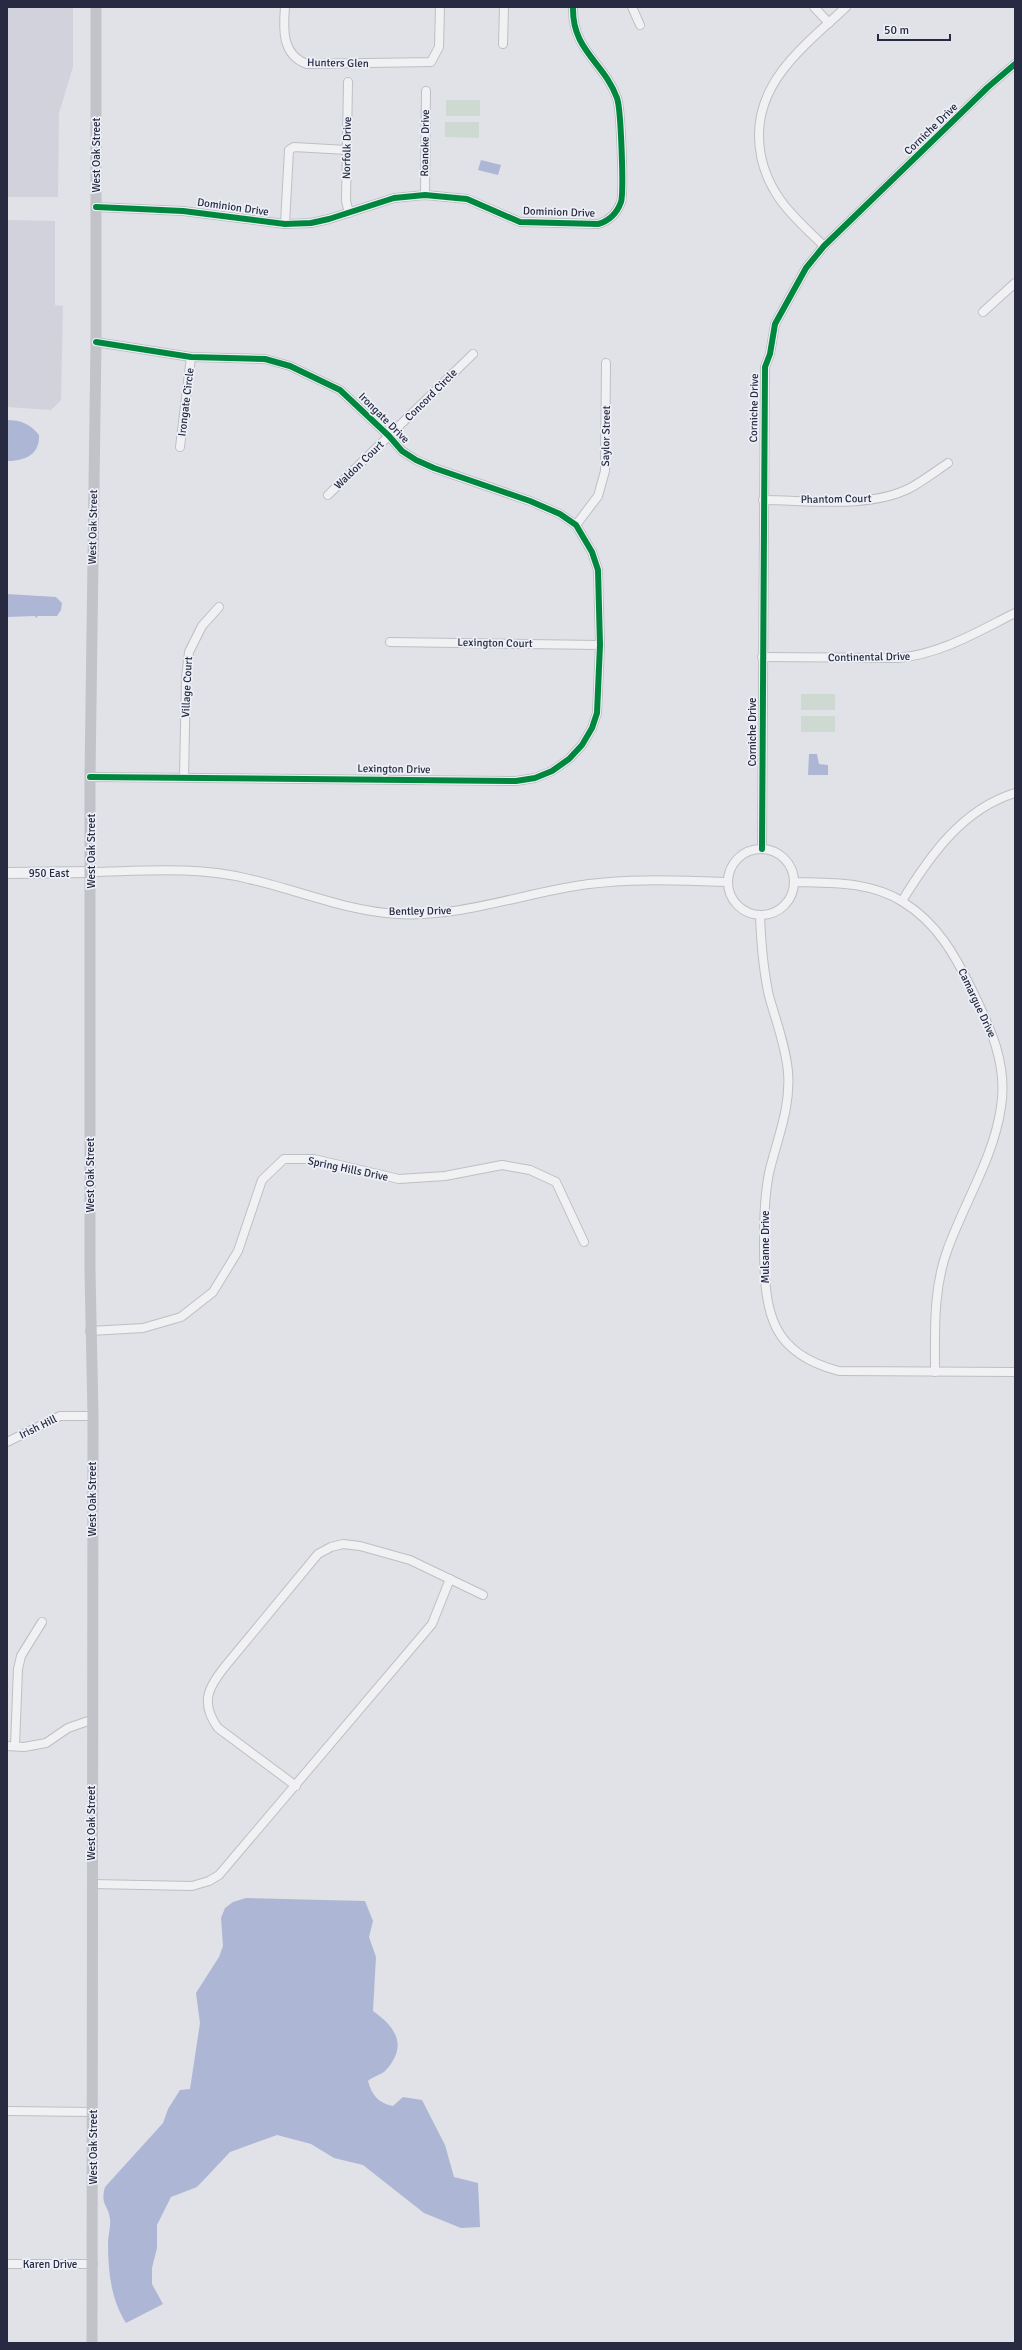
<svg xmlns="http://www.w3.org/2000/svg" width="1022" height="2350" font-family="Signika,sans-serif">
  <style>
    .built { fill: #d1d2dc }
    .green { fill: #cedad1 }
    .water { fill: #adb6d4 }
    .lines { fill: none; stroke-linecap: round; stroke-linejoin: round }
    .minor-casing { stroke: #bebfc5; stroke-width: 10 }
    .tertiary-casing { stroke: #bebfc5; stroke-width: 12 }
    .minor { stroke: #f1f1f3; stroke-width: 8 }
    .tertiary { stroke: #f1f1f3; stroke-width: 10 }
    .secondary { stroke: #c2c2c9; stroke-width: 11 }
    .cycleway-casing { stroke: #eef0f7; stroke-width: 8 }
    .cycleway { stroke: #00873e; stroke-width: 6 }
    .labels { text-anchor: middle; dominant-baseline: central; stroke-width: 3.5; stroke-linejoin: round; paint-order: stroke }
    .street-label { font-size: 11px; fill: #272a41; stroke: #eef0f7 }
  </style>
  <rect width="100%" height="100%" fill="#e1e2e7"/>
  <!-- built -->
  <g class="built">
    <polygon points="7,7 73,7 73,67 59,113 58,197 7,197"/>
    <polygon points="7,220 55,221 55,305 63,306 61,400 51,410 7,407"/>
  </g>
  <!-- green -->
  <g class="green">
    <rect x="446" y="100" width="34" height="16"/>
    <polygon points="445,122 479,122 479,138 445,137"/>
    <rect x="801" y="694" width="34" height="16"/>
    <rect x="801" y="716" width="34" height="16"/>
  </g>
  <!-- water -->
  <g class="water">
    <polygon points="481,160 501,165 498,175 478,170"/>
    <path d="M7,420c14,0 23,4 32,15 1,20 -15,26 -32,26z"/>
    <polygon points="7,594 56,597 62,603 61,610 57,616 38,616 36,618 35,616 7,617"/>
    <polygon points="809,754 817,754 819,764 828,765 828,775 808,775"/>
    <path d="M246,1898l119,3 8,20 -4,16 7,20 -3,54c23,16 35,35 13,59 -4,5 -13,6 -18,11 4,14 10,22 25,25l10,-9 19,3 23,45 9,32 24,6 2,44 -19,1 -37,-15 -61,-48 -29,-7 -23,-14 -34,-9 -47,17 -33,35 -26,10 -14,28v23l-5,20v16l11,20 -37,19c-15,-23 -18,-52 -18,-80 0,-8 3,-16 2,-24 -2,-16 -10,-13 -5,-32l58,-64 5,-14 12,-19 10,-1 10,-66 -4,-30 23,-36 4,-11 -2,-28 4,-10 8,-6z"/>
  </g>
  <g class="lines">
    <defs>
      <g id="minor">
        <path d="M285,7c-2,23 -3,48 22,57l124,-2 8,-15 1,-40"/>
        <polyline points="632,7 640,25"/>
        <polyline points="814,7 829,23"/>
        <polyline points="503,44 504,7"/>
        <polyline points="348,82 346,201 349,213"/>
        <polyline points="425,195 426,91"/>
        <path d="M96,207l87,4 102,13 26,-1 18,-4 65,-21 31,-3 42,4 53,23 78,2c11,-3 19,-11 23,-22 3,-10 0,-93 -4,-104 -13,-36 -45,-47 -44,-91"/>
        <polyline points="285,224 289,150 294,147 347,150"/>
        <path d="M824,246c-15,-15 -33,-30 -45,-48 -13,-19 -20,-40 -20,-63 0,-57 49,-92 87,-128"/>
        <polyline points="983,312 1015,283"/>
        <polyline points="180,447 191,357"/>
        <polyline points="328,495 473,354"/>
        <path d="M763,500c45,0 106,9 147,-12 13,-7 26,-17 38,-25"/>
        <polyline points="576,525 598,496 605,471 606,363"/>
        <polyline points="390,642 600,645"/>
        <path d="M762,657l136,1c43,-4 79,-26 117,-45"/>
        <polyline points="90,777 516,781 535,778 552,771 569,759 582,745 592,728 597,713 600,645 598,570 592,552 576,525 560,514 530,501 434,468 416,460 402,451 389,436 340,390 290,366 265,359 191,357 96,342"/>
        <polyline points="184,777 186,678 189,652 202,626 219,607"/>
        <polyline points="762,849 765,367 770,354 775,324 806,268 824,246 988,87 1015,64"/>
        <circle cx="761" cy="882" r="33"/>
        <path d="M91,872c53,-1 106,-6 158,7 49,11 97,32 148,35 65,4 128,-22 192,-30 46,-6 93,-3 139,-2"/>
        <path d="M794,882c37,1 76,-1 109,20 34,21 52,53 69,88 18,37 36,74 29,117 -7,50 -37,96 -54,144 -14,39 -12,79 -12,121"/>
        <path d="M902,901c27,-44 60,-92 113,-108"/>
        <path d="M760,915c1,27 3,54 9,81 7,25 17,51 19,76 3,36 -11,67 -19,101 -5,26 -5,52 -5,78 1,63 7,102 75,120l176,1"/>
        <polyline points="90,1331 143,1328 181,1317 213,1292 238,1251 262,1180 284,1159 314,1159 399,1179 445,1176 502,1165 530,1170 556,1182 584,1242"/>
        <polyline points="7,1442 60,1416 93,1416"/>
        <polyline points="7,1746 24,1747 46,1743 68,1728 91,1720"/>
        <polyline points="15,1746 18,1669 21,1656 42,1622"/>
        <path d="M296,1786l-78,-58c-19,-26 -9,-42 9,-64l91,-110 13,-7 12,-3 17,2 50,14 73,35"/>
        <polyline points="92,1884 192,1886 209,1881 219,1875 432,1624 450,1579"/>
        <polyline points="7,2111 93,2112"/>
        <polyline points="7,2264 93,2264"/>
      </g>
      <polyline id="tertiary" points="7,873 91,872"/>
    </defs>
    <!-- minor casing -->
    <use href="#minor" class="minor-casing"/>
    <!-- tertiary casing -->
    <use href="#tertiary" class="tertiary-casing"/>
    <!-- minor -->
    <use href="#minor" class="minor"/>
    <!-- tertiary -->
    <use href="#tertiary" class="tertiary"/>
    <!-- secondary -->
    <polyline class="secondary" points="92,2343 93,1416 90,1271 90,777 96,342 96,7"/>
    <defs>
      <g id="cycleway">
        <path d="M96,207l87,4 102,13 26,-1 18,-4 65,-21 31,-3 42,4 53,23 78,2c11,-3 19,-11 23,-22 3,-10 0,-93 -4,-104 -13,-36 -45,-47 -44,-91"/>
        <polyline points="90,777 516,781 535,778 552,771 569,759 582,745 592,728 597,713 600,645 598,570 592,552 576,525 560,514 530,501 434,468 416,460 402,451 389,436 340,390 290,366 265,359 191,357 96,342"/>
        <polyline points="762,849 765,367 770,354 775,324 806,268 824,246 988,87 1015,64"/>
      </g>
    </defs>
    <!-- cycleway casing -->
    <use href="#cycleway" class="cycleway-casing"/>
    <!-- cycleway -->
    <use href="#cycleway" class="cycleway"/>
  </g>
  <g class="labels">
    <!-- street labels -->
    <g class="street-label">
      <text transform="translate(338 63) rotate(1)">Hunters Glen</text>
      <text transform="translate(931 129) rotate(-44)">Corniche Drive</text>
      <text transform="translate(425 143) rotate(-89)">Roanoke Drive</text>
      <text transform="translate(347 148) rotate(-89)">Norfolk Drive</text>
      <text transform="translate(96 155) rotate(-90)">West Oak Street</text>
      <text transform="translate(233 207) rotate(8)">Dominion Drive</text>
      <text transform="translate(559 212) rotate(2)">Dominion Drive</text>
      <text transform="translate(431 395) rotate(-45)">Concord Circle</text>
      <text transform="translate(186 402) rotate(-83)">Irongate Circle</text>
      <text transform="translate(754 408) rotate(-89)">Corniche Drive</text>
      <text transform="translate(384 418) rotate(45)">Irongate Drive</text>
      <text transform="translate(606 436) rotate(-89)">Saylor Street</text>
      <text transform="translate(359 465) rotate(-44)">Waldon Court</text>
      <text transform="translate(836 499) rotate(-1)">Phantom Court</text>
      <text transform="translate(93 527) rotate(-89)">West Oak Street</text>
      <text transform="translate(495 643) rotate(1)">Lexington Court</text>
      <text transform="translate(869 657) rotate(-1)">Continental Drive</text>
      <text transform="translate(187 687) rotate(-87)">Village Court</text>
      <text transform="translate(752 732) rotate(-90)">Corniche Drive</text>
      <text transform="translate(394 769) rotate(1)">Lexington Drive</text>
      <text transform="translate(91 851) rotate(-90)">West Oak Street</text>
      <text x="49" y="873">950 East</text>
      <text transform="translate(420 911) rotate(-1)">Bentley Drive</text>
      <text transform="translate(977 1003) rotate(65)">Camargue Drive</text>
      <text transform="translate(348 1169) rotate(12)">Spring Hills Drive</text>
      <text transform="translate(90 1175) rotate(-90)">West Oak Street</text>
      <text transform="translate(765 1247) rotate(-90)">Mulsanne Drive</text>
      <text transform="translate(38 1427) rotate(-26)">Irish Hill</text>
      <text transform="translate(92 1499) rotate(-90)">West Oak Street</text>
      <text transform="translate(91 1823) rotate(-90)">West Oak Street</text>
      <text transform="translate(93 2147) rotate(-90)">West Oak Street</text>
      <text x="50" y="2264">Karen Drive</text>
    </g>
  </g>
  <!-- border -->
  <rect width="1022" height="2350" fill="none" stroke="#272a41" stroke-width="16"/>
  <!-- scale -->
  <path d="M878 34v6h72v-6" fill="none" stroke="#272a41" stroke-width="2"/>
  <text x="884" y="34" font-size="12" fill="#272a41" stroke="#eef0f7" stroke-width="3" paint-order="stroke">50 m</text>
</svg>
